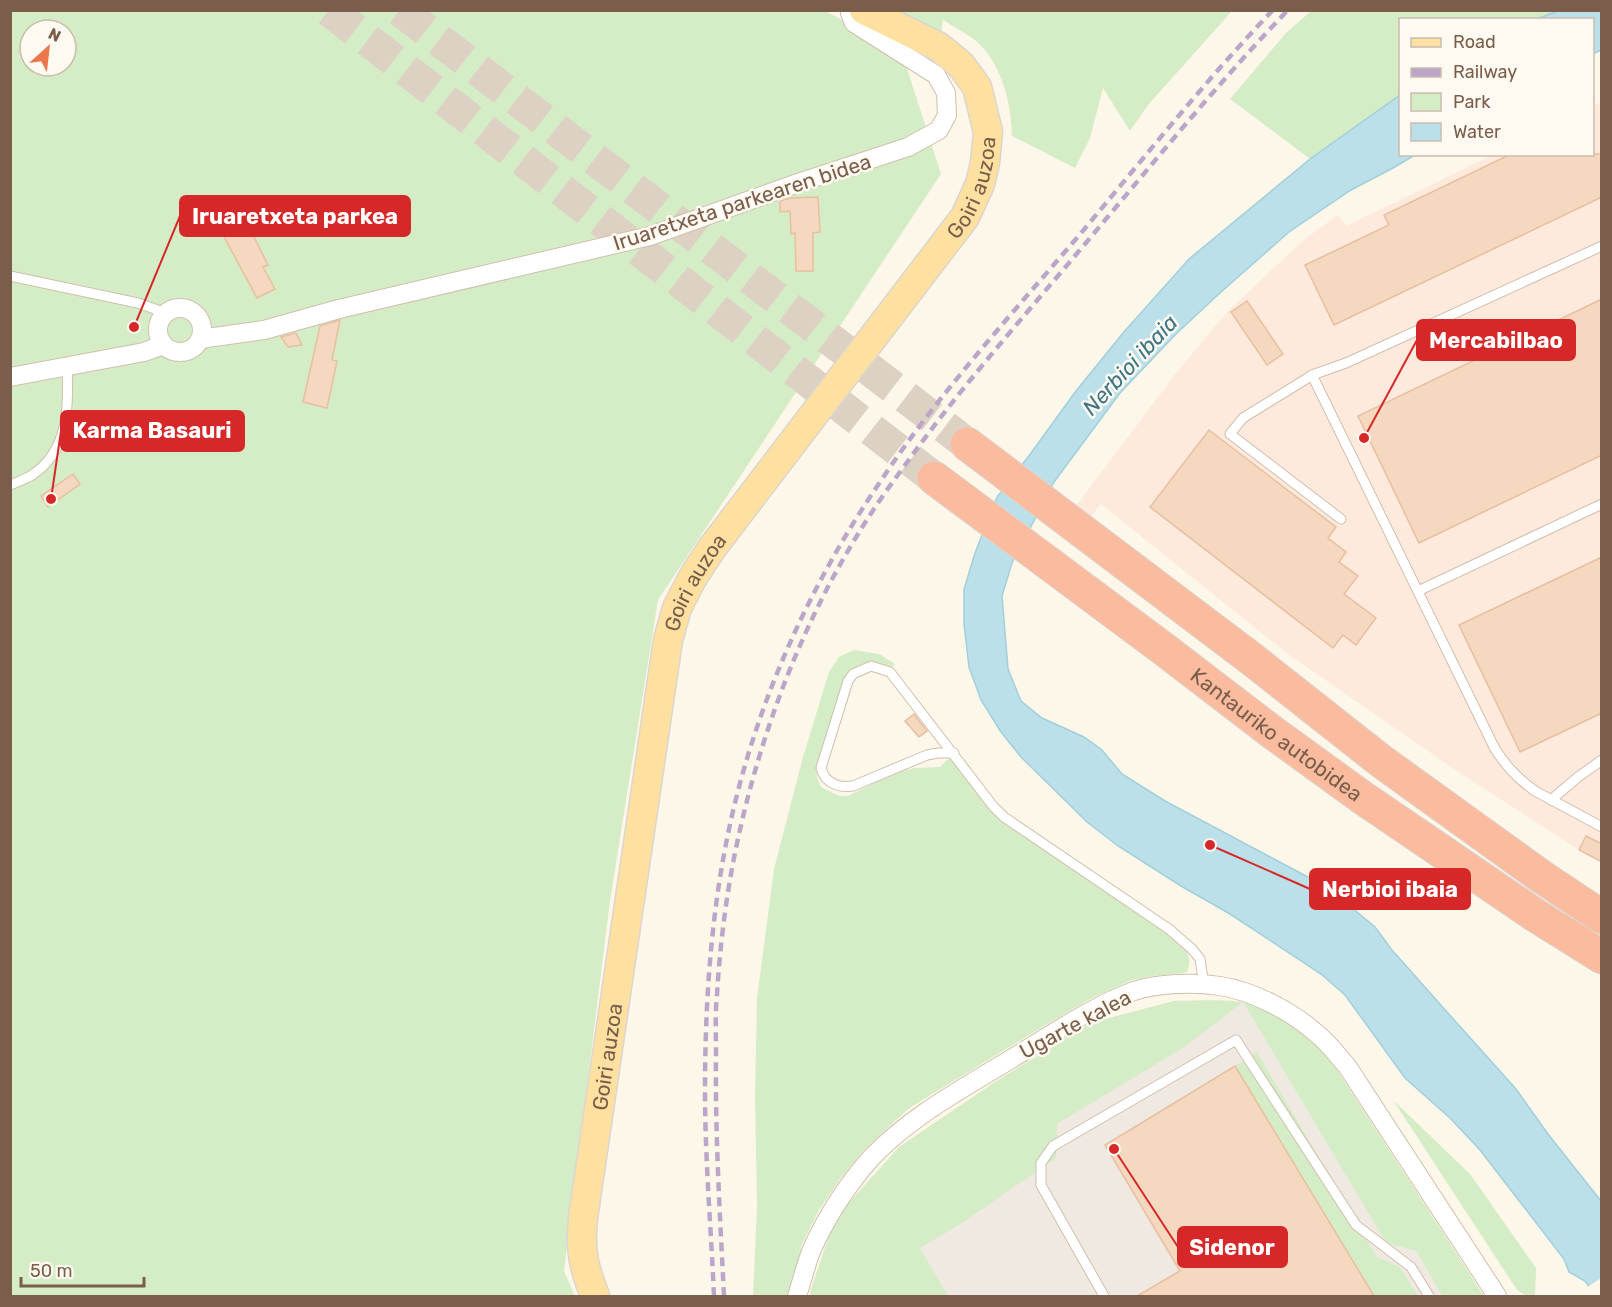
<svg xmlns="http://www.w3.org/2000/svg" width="1612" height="1307" font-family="Rubik,sans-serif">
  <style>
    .commercial { fill: #fee9dd }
    .industrial { fill: #efe9e2 }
    .green { fill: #d4edc6; fill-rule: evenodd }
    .water { fill: #bce0e9; stroke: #a2cfdb; stroke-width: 1.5 }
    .pier { fill: #fdf7e9 }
    .building { fill: #f4d8c0; stroke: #e8bf9f; stroke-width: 1.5 }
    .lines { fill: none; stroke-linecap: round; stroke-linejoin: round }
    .highway-tunnel { stroke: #dcd1c2; stroke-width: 33; stroke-dasharray: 33 16; stroke-linecap: butt }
    .lane-casing { stroke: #d1bfad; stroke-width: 11 }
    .street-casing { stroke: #d1bfad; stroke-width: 20 }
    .primary-casing { stroke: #dcd5d0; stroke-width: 31 }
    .highway-casing { stroke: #dcd5d0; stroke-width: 35 }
    .lane { stroke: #fff; stroke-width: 9 }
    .street { stroke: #fff; stroke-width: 18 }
    .primary { stroke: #fee0a0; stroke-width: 28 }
    .highway { stroke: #fabb9e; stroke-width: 33 }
    .rail { stroke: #bba6c9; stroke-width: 4.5; stroke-dasharray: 9 6; stroke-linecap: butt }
    .labels { text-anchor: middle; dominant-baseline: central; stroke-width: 5; stroke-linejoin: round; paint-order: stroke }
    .street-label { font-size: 21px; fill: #7a5e4b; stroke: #fffaf1 }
    .water-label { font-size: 22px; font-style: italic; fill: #407787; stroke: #fffaf1 }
    .leader { fill: none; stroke: #d62828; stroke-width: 2 }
    .callout-dot { fill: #d62828; stroke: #fffaf1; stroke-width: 2 }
    .callout { fill: #d62828; stroke: #d62828; stroke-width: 2 }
    .callout-label { font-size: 22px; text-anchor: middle; font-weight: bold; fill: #fff }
  </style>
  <rect width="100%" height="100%" fill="#fdf7e9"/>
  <!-- commercial -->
  <polygon class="commercial" points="1601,102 1601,862 1579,850 1451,767 1288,654 1101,504 1090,517 1076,506 1177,372 1228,311 1306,238 1338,215 1346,226 1493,155 1592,154 1593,106"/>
  <!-- industrial -->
  <polygon class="industrial" points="1174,1001 1243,1002 1386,1243 1416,1251 1442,1296 810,1296 811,1289 899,1147 995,1082 1090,1023"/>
  <!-- green -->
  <g class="green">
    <path d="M823,10l78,40 40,124 -283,426 -48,301 -46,370 11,25h-564l-1,-1285zM30,30h36v36h-36z"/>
    <path d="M864,11h368l-84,94 -18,26 -27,-43 -13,50 -15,30 -63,-32c-1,-34 -10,-72 -36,-95 -10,-8 -22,-14 -33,-21l-4,27z"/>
    <polygon points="1311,11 1560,11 1537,19 1400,20 1400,95 1310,159 1230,99 1286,33"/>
    <path d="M854,650l25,4 16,10 -2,3c-21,-7 -35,-8 -49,12l-26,82 -1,17 4,9 18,9h9l44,-22 22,-6 26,-1 10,-10 40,52 11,12 92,61 87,61c9,9 12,17 7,29l-3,1 -32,3 -20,4 -42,19 -46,27 -133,81 -24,21 -24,23 -23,28 -21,31 -18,36 -1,50h-47l4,-90 -2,-109 2,-99 17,-129 29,-112 26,-85 10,-15z"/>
    <path d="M1174,1001c22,0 62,-3 81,4 28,9 51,33 73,51l156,240h-42l-26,-45 -30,-8 -143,-241 -57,44 -129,78 -1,34 -94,65 -42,25 28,48h-138l1,-7 24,-71 64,-71 96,-65 95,-59z"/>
    <polygon points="1257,1052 1377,1257 1400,1267 1418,1296 1374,1296 1235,1066"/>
    <polygon points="1393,1100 1470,1174 1536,1268 1535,1296 1526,1296 1517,1290"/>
  </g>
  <!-- water -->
  <g class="water">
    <polygon points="1560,10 1601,11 1601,50 1593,54 1592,20 1537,19"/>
    <polygon points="1400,95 1400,154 1415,155 1393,168 1351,190 1289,232 1221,292 1176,334 1120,393 1054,482 1012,563 1002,596 1008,669 1021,701 1042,718 1084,737 1102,750 1122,774 1165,801 1308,877 1350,906 1375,927 1392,950 1447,1012 1516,1089 1548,1134 1601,1201 1601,1296 1596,1296 1585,1281 1569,1272 1564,1259 1480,1150 1450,1118 1405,1078 1345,995 1321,974 1230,914 1181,886 1118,846 1087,822 1021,757 1001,732 981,700 969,667 964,624 964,589 975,553 997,497 1031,453 1076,391 1123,333 1189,259 1310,159"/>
  </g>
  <!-- pier -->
  <polygon class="pier" points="1601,1278 1601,1296 1593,1296 1586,1288"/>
  <!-- building -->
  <g class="building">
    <polygon points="1511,154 1602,154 1602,197 1334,325 1305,265 1389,225 1384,215"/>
    <polygon points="818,197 820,232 813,233 813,271 796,271 795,233 791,234 790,211 780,212 780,201 790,198"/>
    <polygon points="247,215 254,231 252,233 268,265 263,267 275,289 257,298 223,235 226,234 222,226"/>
    <polygon points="1602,299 1602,455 1419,543 1358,416"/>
    <polygon points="1247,301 1283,354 1267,365 1231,312"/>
    <polygon points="340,320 332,360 337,361 327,408 303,402 320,326"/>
    <polygon points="296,333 302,345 288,347 281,337"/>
    <polygon points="1209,430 1336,527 1328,538 1346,552 1339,562 1358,576 1344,594 1376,618 1356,645 1343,635 1333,648 1150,507"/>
    <polygon points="73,474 80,484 48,507 41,496"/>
    <polygon points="1602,557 1602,713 1520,752 1459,625"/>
    <polygon points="914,714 927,731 919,737 905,721"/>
    <polygon points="1586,836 1602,844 1602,862 1579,850"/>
    <polygon points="1235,1066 1374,1296 1137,1296 1180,1271 1105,1145"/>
  </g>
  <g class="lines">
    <!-- highway-tunnel -->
    <g class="highway-tunnel">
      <polyline points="329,10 934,478"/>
      <polyline points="400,10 967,444"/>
    </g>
    <defs>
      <g id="lane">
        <polyline points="10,276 138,303 166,313"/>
        <path d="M1312,375l183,374c12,18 22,29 40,42l67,36"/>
        <path d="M10,485c7,-3 16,-6 22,-10 37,-24 37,-69 35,-109"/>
        <polyline points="1341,519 1230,434 1243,418 1306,379 1312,375 1346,363 1602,246"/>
        <polyline points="1418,591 1602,504"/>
        <path d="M954,753h-16l-11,2 -74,31c-15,2 -28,-3 -32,-18l27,-87 5,-7 18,-8 19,6 103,134 11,11 165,112 23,20 8,10 4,26"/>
        <polyline points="1551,800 1578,777 1602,760"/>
        <polyline points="1104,1296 1041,1185 1041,1163 1053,1146 1236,1040 1356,1225 1411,1267 1429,1296"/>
      </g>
      <g id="street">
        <circle cx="180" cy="330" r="22"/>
        <polyline points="200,339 264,330 339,309 650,236 798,183 908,147 939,130 947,115 946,93 936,75 854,23 850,13 852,10"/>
        <polyline points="10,377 144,352 163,345"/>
        <path d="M797,1296c5,-15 9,-32 15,-47 15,-33 35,-64 59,-91 40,-42 91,-69 140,-99 40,-24 80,-52 123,-68 24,-8 61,-9 86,-5 33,5 71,25 96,47 12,9 21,22 31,33l150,230"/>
      </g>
      <g id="primary">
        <path id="s1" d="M595,1296c-12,-31 -15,-45 -12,-78l85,-578 9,-32 16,-31 19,-29 253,-331 15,-33 5,-21 3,-31 -11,-45 -16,-22 -22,-18 -75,-37"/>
      </g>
      <g id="highway">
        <polyline points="967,444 1253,660 1381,761 1539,875 1602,917"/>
        <path id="s2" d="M934,478l231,172 107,82 91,66 172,117 67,42"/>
      </g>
    </defs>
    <!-- lane casing -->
    <use href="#lane" class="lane-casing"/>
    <!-- street casing -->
    <use href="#street" class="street-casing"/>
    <!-- primary casing -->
    <use href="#primary" class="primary-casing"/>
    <!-- highway casing -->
    <use href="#highway" class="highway-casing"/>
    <!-- lane -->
    <use href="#lane" class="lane"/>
    <!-- street -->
    <use href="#street" class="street"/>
    <!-- primary -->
    <use href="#primary" class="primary"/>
    <!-- highway -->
    <use href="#highway" class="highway"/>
    <!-- rail -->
    <g class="rail">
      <path d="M714,1296c-3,-68 -9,-137 -9,-205 0,-81 5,-163 20,-242 25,-133 81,-259 157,-370 58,-87 131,-166 199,-246 63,-75 124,-152 192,-223"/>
      <path d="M724,1296c-4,-80 -9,-162 -8,-243 0,-19 -1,-39 1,-59 3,-48 9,-98 19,-146 23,-110 63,-218 122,-314 15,-25 33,-50 50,-73 56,-78 120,-149 182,-223 65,-77 128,-155 198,-228"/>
    </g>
  </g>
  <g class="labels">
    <!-- street labels -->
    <g class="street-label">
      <text stroke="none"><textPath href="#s1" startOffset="1214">Goiri auzoa</textPath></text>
      <text transform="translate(742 202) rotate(-18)">Iruaretxeta parkearen bidea</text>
      <text stroke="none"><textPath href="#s1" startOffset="728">Goiri auzoa</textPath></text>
      <text stroke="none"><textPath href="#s2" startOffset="428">Kantauriko autobidea</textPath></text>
      <text transform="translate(1075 1024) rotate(-28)">Ugarte kalea</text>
      <text stroke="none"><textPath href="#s1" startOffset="243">Goiri auzoa</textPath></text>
    </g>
    <!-- water labels -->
    <g class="water-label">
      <text transform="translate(1130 365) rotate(-47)">Nerbioi ibaia</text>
    </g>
  </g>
  <!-- callouts -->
  <path class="leader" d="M134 327L180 216M1364 438L1417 340M51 499L61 431M1210 845L1310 889M1114 1149L1178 1247"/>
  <g class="callout-dot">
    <circle cx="134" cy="327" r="6"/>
    <circle cx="1364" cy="438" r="6"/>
    <circle cx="51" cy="499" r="6"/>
    <circle cx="1210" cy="845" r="6"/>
    <circle cx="1114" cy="1149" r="6"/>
  </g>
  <g class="callout">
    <rect x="180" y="196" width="230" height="40" rx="6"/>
    <rect x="1417" y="320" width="158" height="40" rx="6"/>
    <rect x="61" y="411" width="183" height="40" rx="6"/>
    <rect x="1310" y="869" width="160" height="40" rx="6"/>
    <rect x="1178" y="1227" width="109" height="40" rx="6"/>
  </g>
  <g class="callout-label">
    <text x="295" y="224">Iruaretxeta parkea</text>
    <text x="1496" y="348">Mercabilbao</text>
    <text x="152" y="438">Karma Basauri</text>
    <text x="1390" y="897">Nerbioi ibaia</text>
    <text x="1232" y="1255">Sidenor</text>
  </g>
  <!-- border -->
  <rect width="1612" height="1307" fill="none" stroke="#7a5e4b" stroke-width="24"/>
  <!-- legend -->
  <rect x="1399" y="18" width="195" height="138" fill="#fffaf1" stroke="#cabcaf" stroke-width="1.5"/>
  <rect x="1411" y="38" width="30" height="9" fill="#fee0a0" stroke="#cabcaf" stroke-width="1.5"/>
  <text x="1453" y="48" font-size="18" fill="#7a5e4b">Road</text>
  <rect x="1411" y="68" width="30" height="9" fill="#bba6c9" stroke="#cabcaf" stroke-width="1.5"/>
  <text x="1453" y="78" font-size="18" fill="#7a5e4b">Railway</text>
  <rect x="1411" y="93" width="30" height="18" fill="#d4edc6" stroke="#cabcaf" stroke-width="1.5"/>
  <text x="1453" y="108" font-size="18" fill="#7a5e4b">Park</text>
  <rect x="1411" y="123" width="30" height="18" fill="#bce0e9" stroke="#cabcaf" stroke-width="1.5"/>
  <text x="1453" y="138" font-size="18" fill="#7a5e4b">Water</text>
  <!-- north arrow -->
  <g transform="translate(48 48) rotate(27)"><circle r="28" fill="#fffaf1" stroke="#cabcaf" stroke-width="1.5"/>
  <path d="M0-4.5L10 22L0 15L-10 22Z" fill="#ec774a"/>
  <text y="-9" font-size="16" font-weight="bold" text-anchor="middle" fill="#7a5e4b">N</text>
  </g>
  <!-- scale -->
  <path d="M21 1277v9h123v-9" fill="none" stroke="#7a5e4b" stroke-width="3"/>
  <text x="30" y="1277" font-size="18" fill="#7a5e4b" stroke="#fffaf1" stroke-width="4.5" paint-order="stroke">50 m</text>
</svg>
